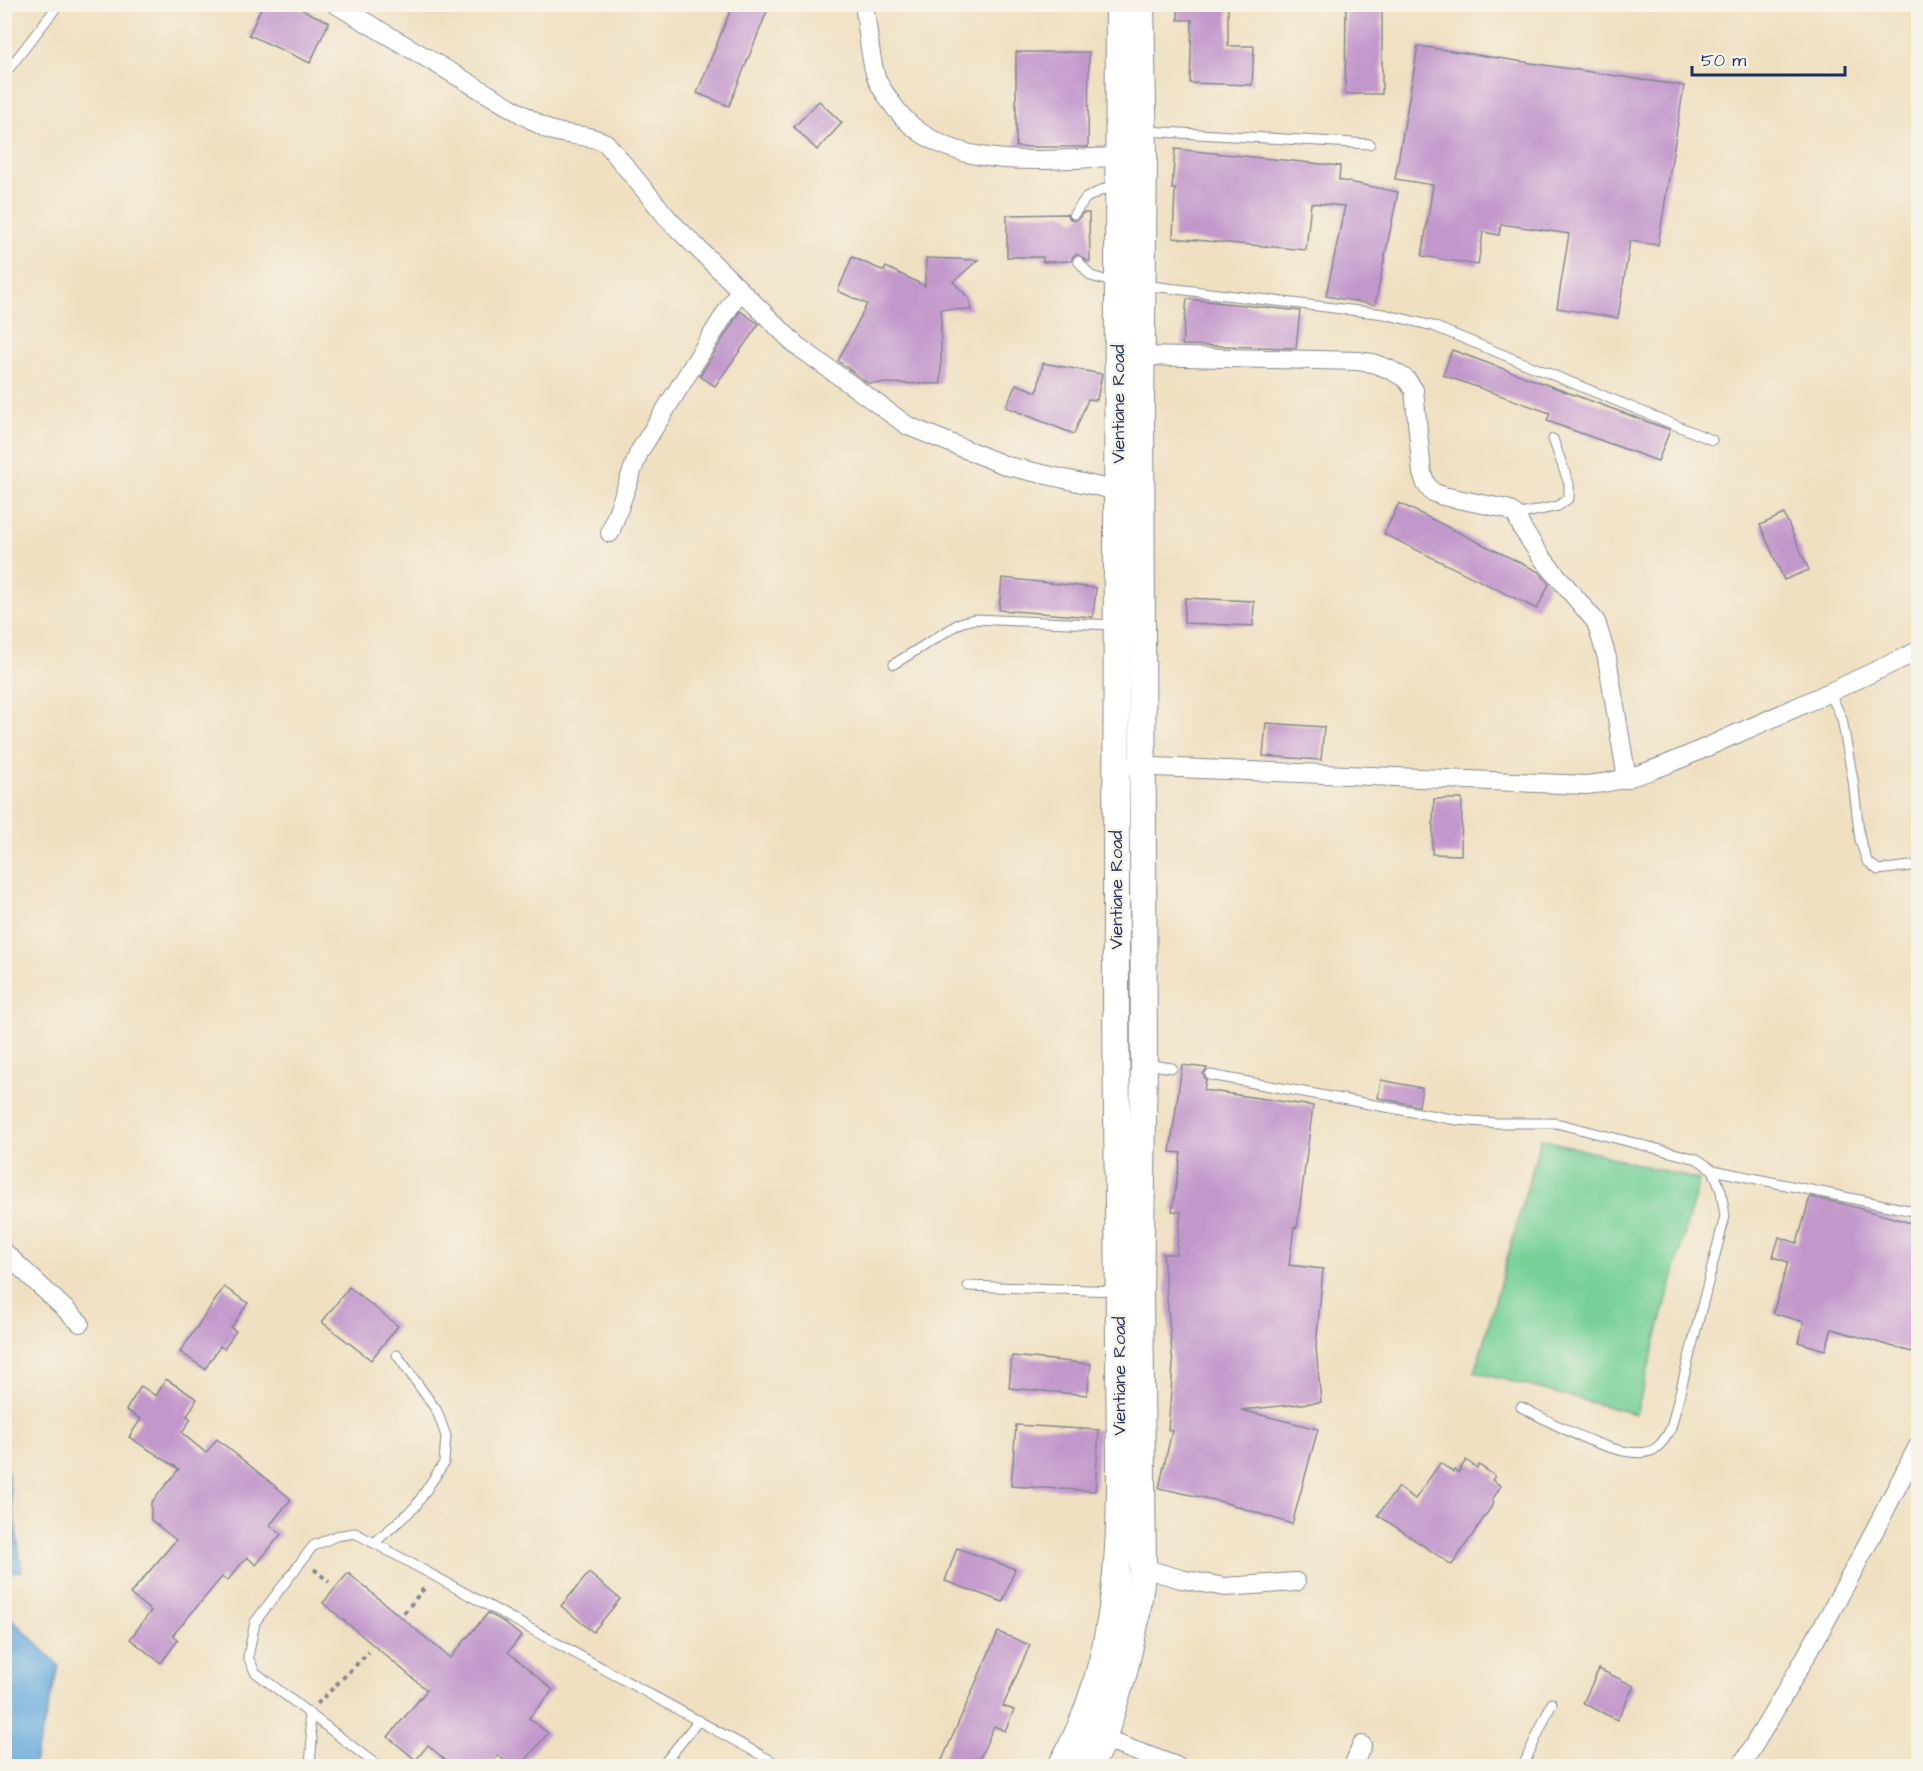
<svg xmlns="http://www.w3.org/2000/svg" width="1923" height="1771" font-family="'Architects Daughter',sans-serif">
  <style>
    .green { fill: #77d198; stroke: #49807b; stroke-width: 1.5 }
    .water { fill: #68abdd; stroke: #426d9e; stroke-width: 1.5 }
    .building { fill: #c298cc }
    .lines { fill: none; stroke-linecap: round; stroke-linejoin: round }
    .lane-casing { stroke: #858890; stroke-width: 11 }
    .street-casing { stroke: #858890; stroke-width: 20 }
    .secondary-casing { stroke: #858890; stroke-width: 28 }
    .path { stroke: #858890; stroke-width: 4; stroke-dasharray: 4.5 4.5; stroke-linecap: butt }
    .lane { stroke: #fff; stroke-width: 9 }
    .street { stroke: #fff; stroke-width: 18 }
    .secondary { stroke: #fff; stroke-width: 26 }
    .labels { text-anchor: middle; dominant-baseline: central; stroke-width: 5; stroke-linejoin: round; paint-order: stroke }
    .street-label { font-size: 18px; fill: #1b2f5e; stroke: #f7f3e8 }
  </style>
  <rect width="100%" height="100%" fill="#f7f3e8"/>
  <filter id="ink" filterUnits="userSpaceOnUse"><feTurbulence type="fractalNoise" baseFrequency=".0167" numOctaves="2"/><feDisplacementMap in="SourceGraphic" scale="12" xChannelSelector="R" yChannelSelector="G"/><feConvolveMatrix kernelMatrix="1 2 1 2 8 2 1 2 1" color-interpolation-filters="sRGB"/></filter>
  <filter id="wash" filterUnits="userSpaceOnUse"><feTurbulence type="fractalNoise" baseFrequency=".008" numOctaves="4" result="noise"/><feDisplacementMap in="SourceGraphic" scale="24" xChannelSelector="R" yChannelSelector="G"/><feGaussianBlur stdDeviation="1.35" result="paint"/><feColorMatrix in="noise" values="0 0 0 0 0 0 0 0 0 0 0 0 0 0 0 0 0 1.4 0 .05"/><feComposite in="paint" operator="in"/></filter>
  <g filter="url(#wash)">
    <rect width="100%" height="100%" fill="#efe0c1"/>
    <!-- green -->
    <polygon class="green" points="1541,1139 1699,1180 1636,1414 1475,1372"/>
    <!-- water -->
    <g class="water">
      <polygon points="5,1456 22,1571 5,1572"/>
      <polygon points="4,1611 59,1666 33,1766 5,1766"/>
    </g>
    <g id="blocks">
      <!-- building -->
      <g class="building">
        <polygon points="263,4 290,4 329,22 310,63 249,35"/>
        <polygon points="733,4 770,4 729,106 697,93"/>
        <polygon points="1178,4 1228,4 1228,46 1254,46 1252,85 1190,83 1192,20 1178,20"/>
        <polygon points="1346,4 1382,4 1382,94 1345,94"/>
        <polygon points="1418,46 1684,86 1658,245 1630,241 1618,318 1557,308 1569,234 1501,224 1499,235 1483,232 1478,265 1422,256 1433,185 1395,179"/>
        <polygon points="1016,52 1089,52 1088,147 1016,147"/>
        <polygon points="819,101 842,123 817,150 794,127"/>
        <polygon points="1175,149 1340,166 1339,180 1398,192 1375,305 1326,296 1345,206 1311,203 1306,250 1173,238 1175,189 1172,189"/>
        <polygon points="1083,213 1089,213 1090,261 1087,261 1077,254 1073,256 1071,261 1043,262 1043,257 1007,257 1007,215 1067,214 1070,219 1074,221 1079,218"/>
        <polygon points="852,257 884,271 886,267 925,286 926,258 978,260 953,282 969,298 971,310 941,309 941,384 868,383 838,361 867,304 838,291"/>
        <polygon points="1187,299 1300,311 1296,348 1182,345"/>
        <polygon points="740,311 759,324 715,386 700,376"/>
        <polygon points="1452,350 1670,430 1658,461 1547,421 1550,413 1443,375"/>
        <polygon points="1043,363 1102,374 1097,400 1088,399 1074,434 1006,407 1016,384 1037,392"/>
        <polygon points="1399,503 1539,572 1549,584 1537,609 1384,534"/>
        <polygon points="1784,514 1809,570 1784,580 1760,525"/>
        <polygon points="1002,578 1096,588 1093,617 999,610"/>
        <polygon points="1185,598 1254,601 1253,626 1184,623"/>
        <polygon points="1266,723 1324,727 1321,760 1263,756"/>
        <polygon points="1434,799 1462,799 1461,855 1432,854"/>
        <polygon points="1182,1065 1207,1068 1203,1074 1206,1080 1204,1090 1313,1106 1297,1228 1294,1227 1289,1265 1323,1269 1316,1348 1321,1402 1241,1410 1318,1429 1292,1524 1223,1502 1159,1488 1172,1431 1168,1430 1173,1365 1163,1254 1176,1254 1181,1212 1172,1211 1181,1153 1170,1152"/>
        <polygon points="1381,1080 1422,1088 1419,1106 1378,1098"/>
        <polygon points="1810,1197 1844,1204 1918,1225 1918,1354 1832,1329 1825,1350 1798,1342 1804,1322 1773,1313 1788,1262 1773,1257 1779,1237 1797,1243"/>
        <polygon points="224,1287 248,1303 231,1328 236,1331 224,1349 220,1346 205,1369 180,1352"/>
        <polygon points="349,1287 398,1326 371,1360 322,1322"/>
        <polygon points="1012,1356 1091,1364 1087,1395 1009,1388"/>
        <polygon points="166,1379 197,1399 187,1416 191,1419 182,1433 206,1453 217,1439 291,1499 270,1525 281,1534 256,1565 247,1557 227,1581 222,1577 173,1635 178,1640 161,1663 130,1639 151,1611 130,1594 176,1540 151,1520 151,1503 179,1469 129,1437 141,1419 126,1410 141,1386 156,1396"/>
        <polygon points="1016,1425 1099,1430 1095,1491 1011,1486"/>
        <polygon points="1466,1460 1477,1468 1479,1465 1495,1476 1492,1480 1501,1486 1492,1500 1494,1503 1452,1565 1378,1515 1398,1487 1415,1499 1440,1463 1453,1472 1454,1470 1458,1473"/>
        <polygon points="957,1548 1015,1569 1003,1602 945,1581"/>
        <polygon points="348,1573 450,1658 488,1613 504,1622 521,1636 508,1652 553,1690 529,1718 548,1733 520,1767 511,1767 498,1755 489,1767 453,1767 428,1745 416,1760 388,1737 427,1690 323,1603"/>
        <polygon points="589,1573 620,1599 593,1632 561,1606"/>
        <polygon points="998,1632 1030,1645 1003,1706 1014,1710 1005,1731 994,1726 976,1767 939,1767"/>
        <polygon points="1599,1669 1634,1686 1617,1720 1583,1703"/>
      </g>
    </g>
  </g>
  <g filter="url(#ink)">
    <use href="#blocks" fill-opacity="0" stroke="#858890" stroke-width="1.5"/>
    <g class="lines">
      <defs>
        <g id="lane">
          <polyline points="4,75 59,4"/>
          <polyline points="1146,131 1370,144"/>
          <polyline points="1074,214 1086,198 1114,184"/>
          <polyline points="1078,261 1091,276 1115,283"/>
          <polyline points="1143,285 1384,314 1433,326 1712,440"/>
          <polyline points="1516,515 1558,506 1569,498 1569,484 1553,439"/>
          <polyline points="894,664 960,623 974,619 1116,625"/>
          <polyline points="1830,693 1842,719 1853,780 1860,840 1867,861 1878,870 1918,865"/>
          <polyline points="1146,1064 1172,1068"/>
          <path d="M1210,1075l247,45 41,3h58l141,36 16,11 8,21 4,25 -54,212c-4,8 -9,17 -18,22 -30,14 -104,-29 -132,-43"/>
          <polyline points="1713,1170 1918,1212"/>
          <polyline points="968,1286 1117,1291"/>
          <polyline points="374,1543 415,1507 444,1463 446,1436 437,1411 397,1355"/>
          <polyline points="308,1714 312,1739 310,1766"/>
          <polyline points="378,1766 255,1672 248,1657 255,1622 313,1546 336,1536 355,1533 374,1543 781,1766"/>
          <polyline points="662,1766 699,1720"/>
          <polyline points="1523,1766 1552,1703"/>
        </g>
        <g id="street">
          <path d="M335,4l212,125c20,8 40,4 59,14l64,78 126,124 112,81 99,40 111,25"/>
          <path d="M864,4c4,24 5,50 12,73 4,11 13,22 19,31 51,67 150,51 223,49"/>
          <polyline points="1142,356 1358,361 1372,363 1389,369 1406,379 1414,390 1422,473 1426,484 1432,492 1443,496 1507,509 1516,515 1523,530 1542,558 1596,622 1607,658 1627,779"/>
          <polyline points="610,533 639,452 740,290"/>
          <path d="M1130,766l456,19c53,-4 100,-29 148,-50 62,-27 123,-55 184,-84"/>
          <polyline points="4,1252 80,1323"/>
          <polyline points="1143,1568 1181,1579 1225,1587 1296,1582"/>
          <polyline points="1103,1739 1176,1766"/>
          <polyline points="1353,1766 1362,1745"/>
          <path d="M1741,1766c64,-103 122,-211 177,-320"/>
        </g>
        <g id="secondary">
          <path d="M1061,1766c72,-125 58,-278 58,-417 0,-149 -4,-297 -3,-445 1,-300 1,-600 3,-900"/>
          <polyline points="1090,1766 1103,1739 1123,1676 1136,1620 1143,1568 1140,1292 1144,1063 1141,408 1144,157 1141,4"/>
        </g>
      </defs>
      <!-- lane casing -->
      <use href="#lane" class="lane-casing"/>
      <!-- street casing -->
      <use href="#street" class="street-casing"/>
      <!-- secondary casing -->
      <use href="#secondary" class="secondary-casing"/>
      <!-- path -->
      <g class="path">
        <polyline points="314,1569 329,1582"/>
        <polyline points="404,1613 426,1586"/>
        <polyline points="317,1704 369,1652"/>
      </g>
      <!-- lane -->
      <use href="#lane" class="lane"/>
      <!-- street -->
      <use href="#street" class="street"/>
      <!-- secondary -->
      <use href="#secondary" class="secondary"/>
    </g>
  </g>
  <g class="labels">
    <!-- street labels -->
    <g class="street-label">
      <text transform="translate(1118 404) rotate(-90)">Vientiane Road</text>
      <text transform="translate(1116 890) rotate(-90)">Vientiane Road</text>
      <text transform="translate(1119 1376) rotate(-90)">Vientiane Road</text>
    </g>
  </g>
  <!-- margin -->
  <rect width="1923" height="1771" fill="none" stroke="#f7f3e8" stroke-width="24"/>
  <!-- scale -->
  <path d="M1692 66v9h153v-9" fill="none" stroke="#1b2f5e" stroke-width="3"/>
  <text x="1701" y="66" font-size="18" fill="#1b2f5e" stroke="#f7f3e8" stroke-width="4.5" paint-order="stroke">50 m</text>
</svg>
